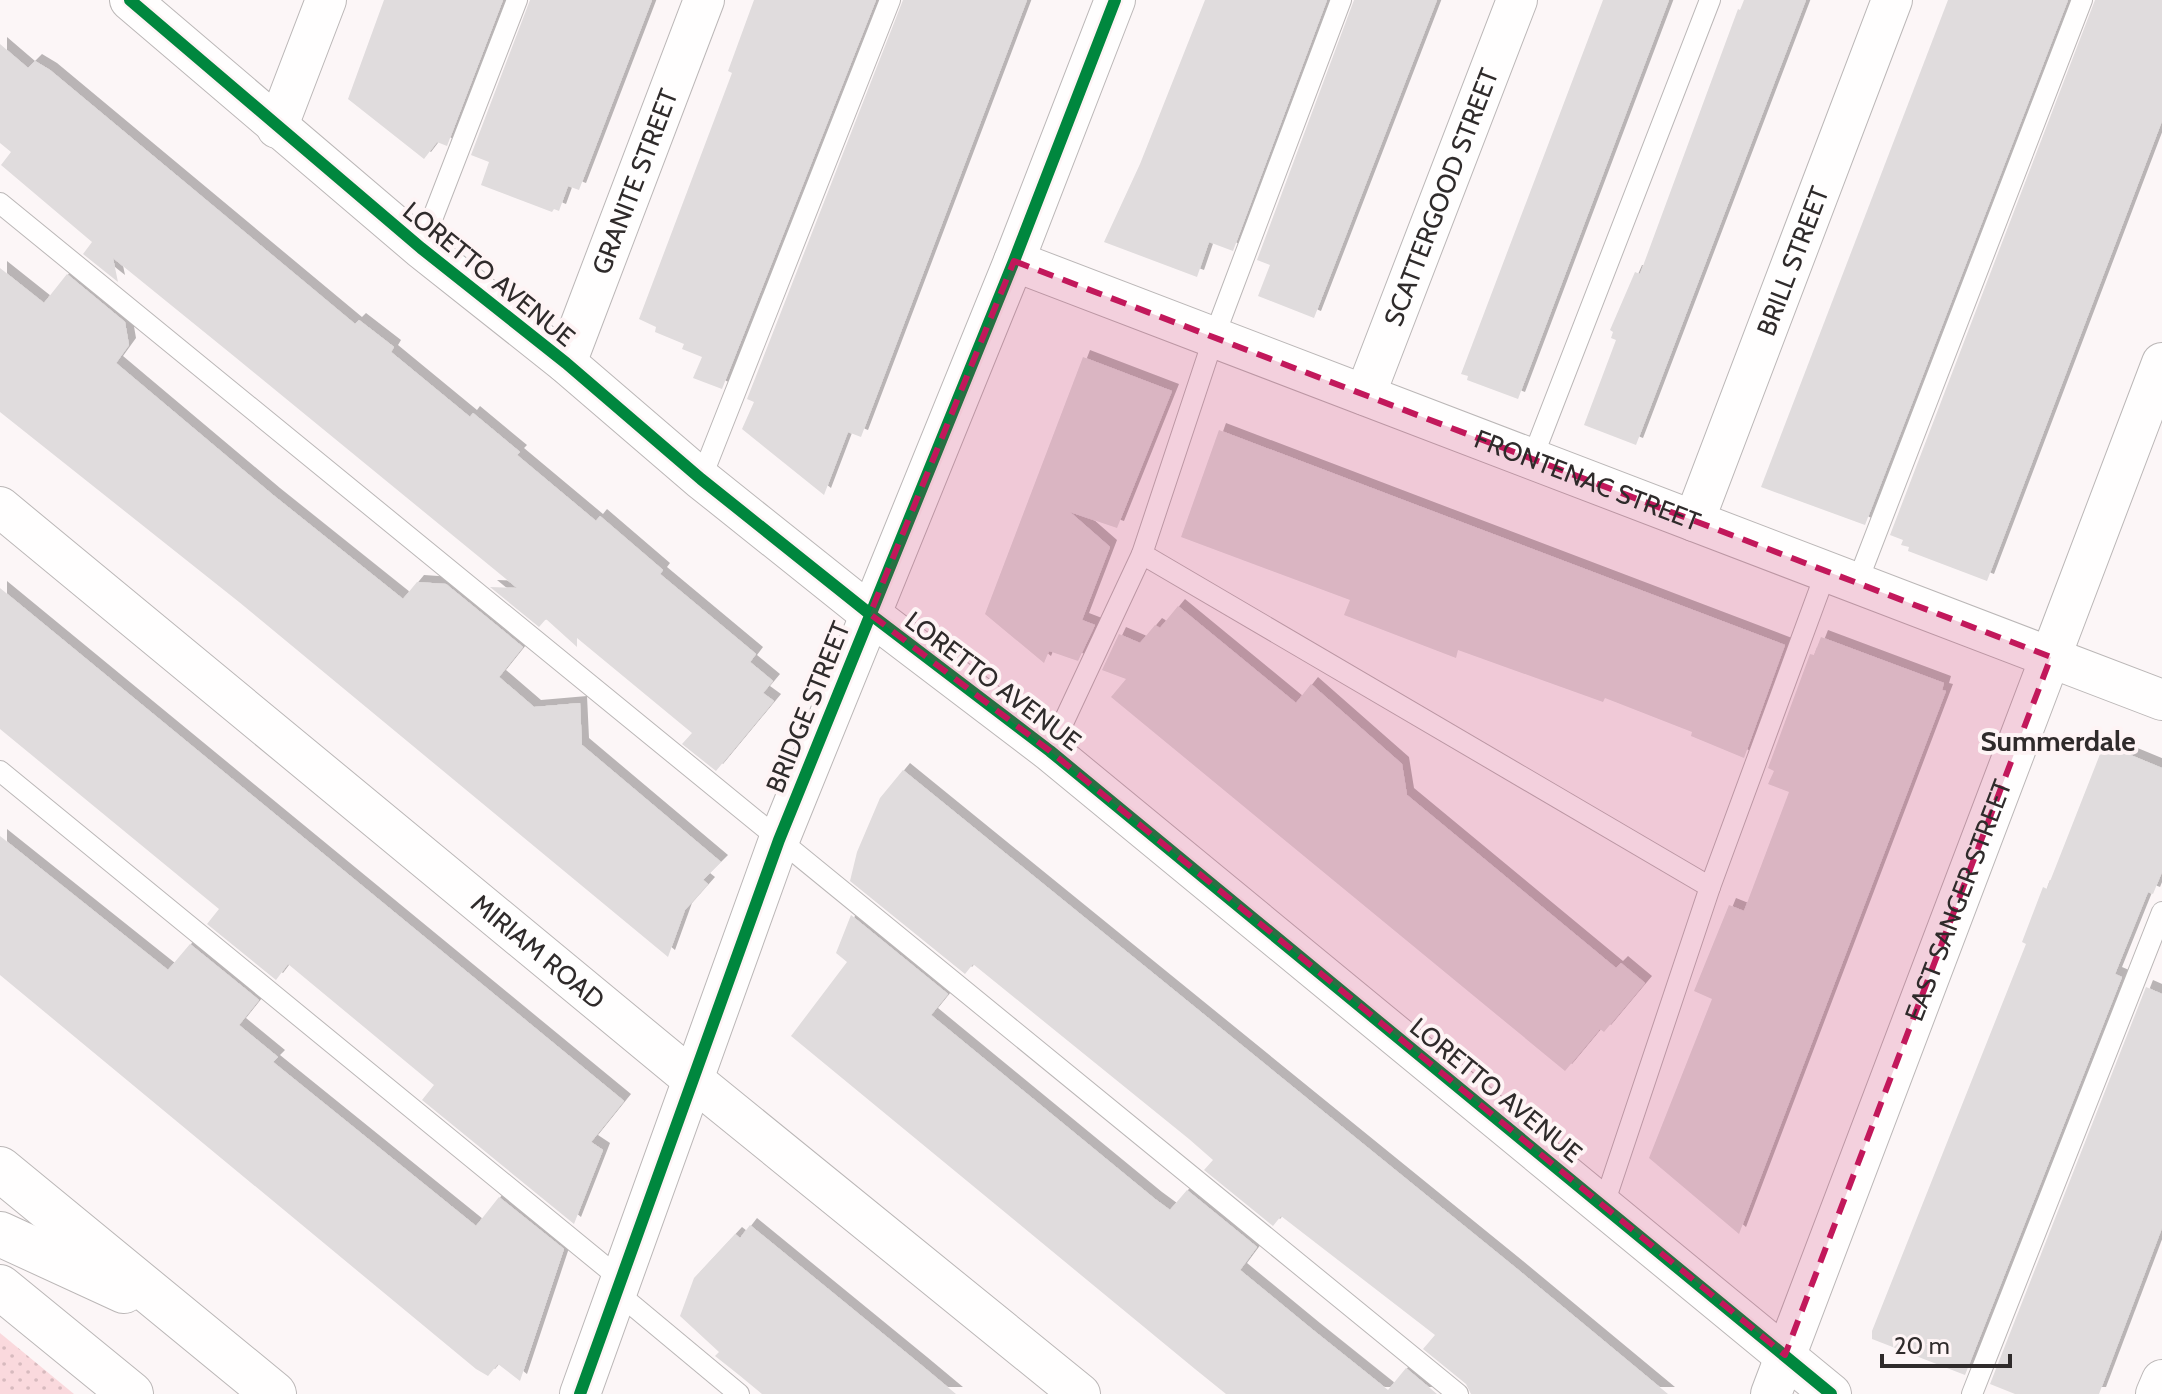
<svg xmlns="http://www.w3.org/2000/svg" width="2162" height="1394" font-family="Cabin,sans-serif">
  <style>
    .grass { fill: url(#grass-dots) }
    .building { fill: #e0dcdd; filter: url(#shadow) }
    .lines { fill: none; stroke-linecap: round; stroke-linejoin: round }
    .lane-casing { stroke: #bbb7b7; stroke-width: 22 }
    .street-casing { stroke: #bbb7b7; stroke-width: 42 }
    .highway-casing { stroke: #bbb7b7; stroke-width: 46 }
    .lane { stroke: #fffefe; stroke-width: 20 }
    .street { stroke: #fffefe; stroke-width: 40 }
    .highway { stroke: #fffefe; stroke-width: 44 }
    .cycleway-casing { stroke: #fef4f5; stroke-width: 17 }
    .cycleway { stroke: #00873e; stroke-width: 12 }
    .marked { fill: #c2185b; fill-opacity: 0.2; stroke: #c2185b; stroke-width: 6; stroke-dasharray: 16 10; stroke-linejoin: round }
    .labels { text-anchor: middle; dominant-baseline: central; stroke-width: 8; stroke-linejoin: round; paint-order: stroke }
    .street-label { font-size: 26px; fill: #2f2b2b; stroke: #fef4f5 }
    .neighbourhood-label { font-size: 28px; font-weight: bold; fill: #2f2b2b; stroke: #fef4f5 }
  </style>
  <defs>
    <pattern id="grass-dots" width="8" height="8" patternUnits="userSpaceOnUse" patternTransform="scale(2)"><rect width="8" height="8" fill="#fad9dd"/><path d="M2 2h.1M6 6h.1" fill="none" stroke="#d7babe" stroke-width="1.8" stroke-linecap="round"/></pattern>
    <filter id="shadow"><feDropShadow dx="7" dy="-7" stdDeviation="0" flood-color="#0004"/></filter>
  </defs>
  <rect width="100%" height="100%" fill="#fcf6f7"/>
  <!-- grass -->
  <polygon class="grass" points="0,1333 74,1394 0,1394"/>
  <!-- building -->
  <g class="building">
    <polygon points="384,0 503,0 447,146 437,142 424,159 348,99"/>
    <polygon points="530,0 652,0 579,190 568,186 559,211 554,209 552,212 481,185 489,162 471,155"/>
    <polygon points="754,0 876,0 722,389 693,378 702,357 682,349 684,344 655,332 656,327 639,319 732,73 728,71"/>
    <polygon points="903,0 1027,0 861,437 848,432 824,495 742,429 754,402 747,399"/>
    <polygon points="1205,0 1327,0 1233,251 1209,242 1197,277 1104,242 1140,164"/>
    <polygon points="1354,0 1437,0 1314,318 1258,296 1270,265 1257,260"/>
    <polygon points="1603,0 1669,0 1518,399 1467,380 1468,376 1461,374"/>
    <polygon points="1744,0 1806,0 1636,445 1584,425 1616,340 1611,338 1613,332 1610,330 1635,272 1640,274 1738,9 1740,10"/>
    <polygon points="1948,0 2068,0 1865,525 1761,487"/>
    <polygon points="2095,0 2162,0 2162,121 1987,581 1908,551 1909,547 1901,545 1903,540 1890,535"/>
    <polygon points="0,44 28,68 35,61 50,70 355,324 359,320 394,347 391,352 470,417 473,413 520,452 517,455 596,521 600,516 663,570 660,574 756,654 750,662 773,681 763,693 774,701 716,771 682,744 692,733 577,638 577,647 546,619 539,627 490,587 517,588 235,357 113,258 118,282 83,254 92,242 1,165 11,152 0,143"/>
    <polygon points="0,268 44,303 67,274 125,322 129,345 116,363 273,495 403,599 417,582 446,584 523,647 499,677 534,707 580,703 582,745 721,862 703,880 708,884 685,910 668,957 239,602 0,412"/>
    <polygon points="1083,357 1172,391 1117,528 1070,512 1110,547 1082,620 1095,625 1078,661 1049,651 1044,663 985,614"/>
    <polygon points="1219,430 1785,645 1744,758 1691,736 1692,732 1605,698 1603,702 1458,650 1456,658 1344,615 1350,600 1181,537"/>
    <polygon points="0,588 624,1101 591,1142 603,1150 574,1224 422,1100 434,1085 288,964 276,980 207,924 219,909 0,729"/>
    <polygon points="1178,606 1296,703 1311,684 1402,764 1407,795 1616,968 1621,963 1645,983 1604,1032 1600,1029 1565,1071 1111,697 1126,679 1102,670 1119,634 1140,643 1155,625 1160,628"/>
    <polygon points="1821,637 1944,683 1942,690 1946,691 1739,1234 1649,1158 1712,999 1694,991 1729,905 1744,911 1789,792 1768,784 1774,771 1768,768 1810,654 1814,655"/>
    <polygon points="2104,744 2162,768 2162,872 2153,894 2148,892 2115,974 2122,977 1965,1375 1872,1339 1872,1331 2026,944 2022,942 2043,887 2047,889"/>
    <polygon points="903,770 1516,1268 1668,1394 1471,1394 1466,1384 1423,1349 1435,1335 1281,1216 1273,1226 1204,1170 1213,1160 1189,1139 973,964 965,974 850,881 857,852 880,798"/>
    <polygon points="0,836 168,970 190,944 259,1000 239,1025 278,1057 273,1062 476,1226 499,1197 564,1249 520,1381 498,1364 488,1376 476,1369 0,975"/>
    <polygon points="851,915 948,994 931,1015 1155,1199 1170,1210 1187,1190 1257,1247 1240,1270 1313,1330 1388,1390 1406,1368 1437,1394 1226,1394 1195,1369 791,1036 847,962 836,953"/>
    <polygon points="2146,987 2162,994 2162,1228 2099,1394 2015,1394 1990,1384"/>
    <polygon points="750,1225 920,1364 956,1394 762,1394 739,1375 715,1356 719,1352 680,1316 694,1278 735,1234 740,1238"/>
  </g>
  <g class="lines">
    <defs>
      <g id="lane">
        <polyline points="0,203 1458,1394"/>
        <polyline points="421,248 517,0"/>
        <polyline points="1532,459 1710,0"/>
        <polyline points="701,479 890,0"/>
        <polyline points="1142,554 1214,337 1341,0"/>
        <polyline points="1857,583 2082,0"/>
        <polyline points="1050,751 1142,554 1710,887"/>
        <polyline points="0,771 624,1282"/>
        <polyline points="1603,1207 1710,887 1826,572"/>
        <polyline points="619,1294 739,1394"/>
        <polyline points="1972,1394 2162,912"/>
      </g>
      <g id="street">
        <polyline points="130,0 421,248 566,363 701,479 870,614 1050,751 1831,1394"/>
        <polyline points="277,128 326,0"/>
        <path id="s1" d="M1014,261l1148,439"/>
        <path id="s2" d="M566,363l138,-363"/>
        <path id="s3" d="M1365,395l152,-395"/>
        <path id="s4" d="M0,507l691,571 389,316"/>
        <path id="s5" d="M1694,521l198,-521"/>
        <polyline points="580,1394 779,840 1014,261 1115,0"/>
        <path id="s6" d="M1771,1394l391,-1031"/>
        <polyline points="2156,1394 2162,1380"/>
      </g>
      <g id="highway">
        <polyline points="0,1169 274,1394"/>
        <polyline points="0,1234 124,1291"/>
        <polyline points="0,1287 131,1394"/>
      </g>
    </defs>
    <!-- lane casing -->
    <use href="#lane" class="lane-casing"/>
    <!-- street casing -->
    <use href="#street" class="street-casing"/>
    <!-- highway casing -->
    <use href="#highway" class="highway-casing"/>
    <!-- lane -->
    <use href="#lane" class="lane"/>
    <!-- street -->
    <use href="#street" class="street"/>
    <!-- highway -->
    <use href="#highway" class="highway"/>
    <defs>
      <g id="cycleway">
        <polyline points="130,0 421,248 566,363 701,479 870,614 1050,751 1831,1394"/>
        <polyline points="580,1394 779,840 1014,261 1115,0"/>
      </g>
    </defs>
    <!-- cycleway casing -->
    <use href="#cycleway" class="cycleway-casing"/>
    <!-- cycleway -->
    <use href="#cycleway" class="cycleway"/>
  </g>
  <!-- marked area -->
  <path class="marked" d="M1014,261l1037,396 -266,698 -735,-604 -180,-137z"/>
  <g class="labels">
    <!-- street labels -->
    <g class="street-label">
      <text stroke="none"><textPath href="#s2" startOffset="194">GRANITE STREET</textPath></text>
      <text stroke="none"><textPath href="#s3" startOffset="212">SCATTERGOOD STREET</textPath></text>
      <text stroke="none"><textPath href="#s5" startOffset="278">BRILL STREET</textPath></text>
      <text transform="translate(489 274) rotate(39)">LORETTO AVENUE</text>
      <text stroke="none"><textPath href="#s1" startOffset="614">FRONTENAC STREET</textPath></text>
      <text transform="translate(993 681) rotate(37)">LORETTO AVENUE</text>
      <text transform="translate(808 707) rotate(-68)">BRIDGE STREET</text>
      <text stroke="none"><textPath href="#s6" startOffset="528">EAST SANGER STREET</textPath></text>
      <text stroke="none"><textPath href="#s4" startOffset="698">MIRIAM ROAD</textPath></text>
      <text transform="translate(1496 1090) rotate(39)">LORETTO AVENUE</text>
    </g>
    <!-- neighbourhood labels -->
    <g class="neighbourhood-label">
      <text x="2058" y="741">Summerdale</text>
    </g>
  </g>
  <!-- scale -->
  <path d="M1882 1354v12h128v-12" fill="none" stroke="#2f2b2b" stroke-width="4"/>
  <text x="1894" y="1354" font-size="24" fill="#2f2b2b" stroke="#fef4f5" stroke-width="6" paint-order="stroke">20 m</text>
</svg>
